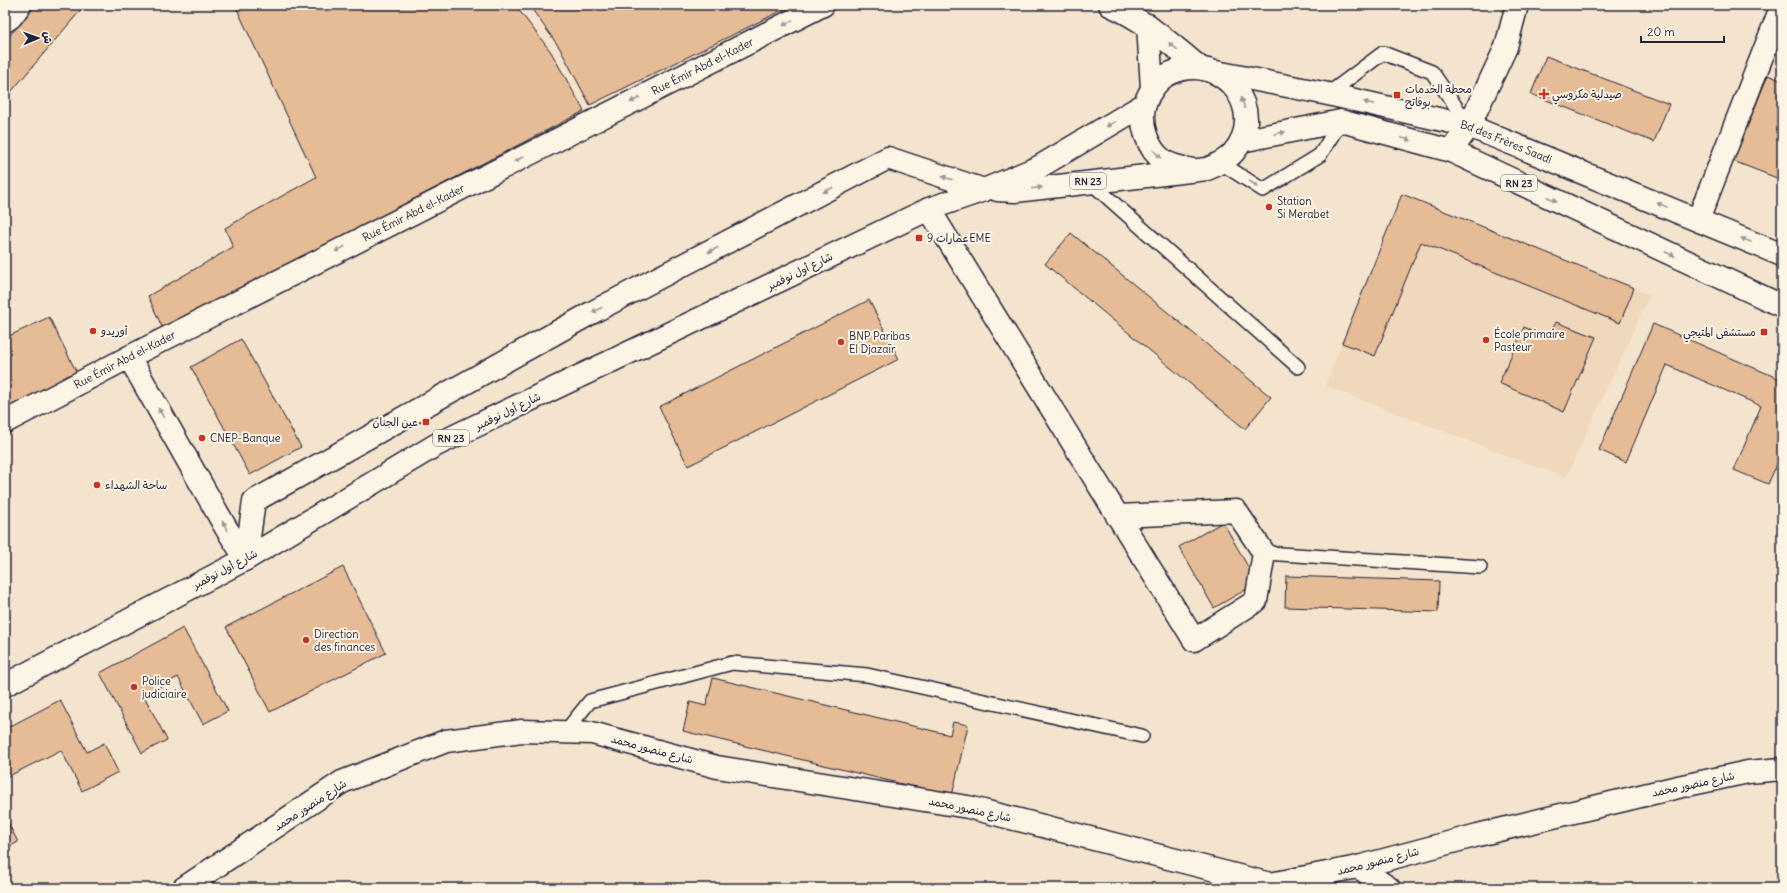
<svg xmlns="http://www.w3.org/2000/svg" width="1787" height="893" font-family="Delius,'Playpen Sans Arabic',sans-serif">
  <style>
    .built { fill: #f0d8bc }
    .building { fill: #e6bc96; stroke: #22223b }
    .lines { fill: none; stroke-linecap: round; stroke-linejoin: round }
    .lane-casing { stroke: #22223b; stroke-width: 16 }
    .street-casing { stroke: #22223b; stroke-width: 25 }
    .secondary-casing { stroke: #22223b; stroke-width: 25 }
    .primary-casing { stroke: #22223b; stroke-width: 25 }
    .lane { stroke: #fcf5e5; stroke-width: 13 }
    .street { stroke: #fcf5e5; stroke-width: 22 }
    .secondary { stroke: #fcf5e5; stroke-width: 22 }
    .primary { stroke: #fcf5e5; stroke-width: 22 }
    .oneway { fill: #9a9698 }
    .poi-dot { fill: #c8321e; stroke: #fcf5e5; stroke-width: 1.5 }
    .labels { text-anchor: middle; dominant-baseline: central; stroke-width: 4; stroke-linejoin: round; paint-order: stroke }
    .shield { fill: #fcf5e5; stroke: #63616e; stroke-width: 1 }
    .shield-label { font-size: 10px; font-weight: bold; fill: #22223b }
    .street-label { font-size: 11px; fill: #22223b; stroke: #fcf5e5 }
    .poi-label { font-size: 11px; fill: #22223b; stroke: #fcf5e5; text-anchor: start }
  </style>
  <rect width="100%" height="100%" fill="#f5e4cd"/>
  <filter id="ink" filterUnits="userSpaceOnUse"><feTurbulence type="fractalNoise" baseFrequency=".025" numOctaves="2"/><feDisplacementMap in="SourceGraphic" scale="8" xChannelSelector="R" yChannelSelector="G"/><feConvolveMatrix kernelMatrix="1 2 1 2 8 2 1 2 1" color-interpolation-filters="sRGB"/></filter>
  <g filter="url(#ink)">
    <!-- built -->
    <polygon class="built" points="1402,194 1650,295 1566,478 1325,386"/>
    <!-- building -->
    <g class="building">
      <polygon points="36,5 85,5 5,99 5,41"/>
      <polygon points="235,5 515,5 551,52 584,111 163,329 148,296 233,247 225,228 316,177"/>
      <polygon points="529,5 793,5 590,105 559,47"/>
      <polygon points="1546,56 1669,104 1654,142 1531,94"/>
      <polygon points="1768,75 1782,81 1782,180 1733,161"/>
      <polygon points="1402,194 1634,288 1620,323 1421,242 1375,356 1342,343"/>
      <polygon points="1071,233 1271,397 1245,429 1045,264"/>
      <polygon points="869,300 899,359 688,466 659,407"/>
      <polygon points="49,317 78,375 5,413 5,365 7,364 5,359 5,338"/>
      <polygon points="1556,322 1596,337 1564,412 1499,383 1524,327 1548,338"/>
      <polygon points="1653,324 1782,380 1782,453 1768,484 1734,470 1761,406 1667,365 1626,462 1599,450"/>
      <polygon points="241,339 301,447 250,475 191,367"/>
      <polygon points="1223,522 1257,583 1214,608 1179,547"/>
      <polygon points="343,567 386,653 270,712 226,627"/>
      <polygon points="1286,576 1439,581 1438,612 1285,607"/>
      <polygon points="183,628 228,711 203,724 178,677 144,696 167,740 142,753 100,673"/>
      <polygon points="713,678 950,735 953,722 968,725 952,796 683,731 690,702 706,706"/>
      <polygon points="60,700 87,752 104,743 118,772 82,791 61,750 5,778 5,729"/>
      <polygon points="5,817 18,842 5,849"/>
    </g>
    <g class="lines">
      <defs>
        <g id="lane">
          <polyline points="1328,94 1383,53 1432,72 1469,126"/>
          <polyline points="1221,163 1263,190 1320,155 1341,121"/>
          <polyline points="1089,181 1298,367"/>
          <polyline points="1264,553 1480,567"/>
          <polyline points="565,732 590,701 732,663 867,675 1142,736"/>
        </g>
        <g id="street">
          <polyline points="1451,151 1469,126 1506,47 1517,5"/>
          <polyline points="929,209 1194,640 1256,601 1264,553 1236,511 1117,516"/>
          <polyline points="1698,220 1782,5"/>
          <polyline points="129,357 226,528 246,559"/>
          <polyline points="1358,867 1389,888"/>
          <polyline points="184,888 342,782 446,741 522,731 592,733 717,767 968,807 1270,884 1358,867 1478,835 1678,787 1748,772 1782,769"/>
        </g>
        <g id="secondary">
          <path d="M1110,5c34,15 60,38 89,62"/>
          <polyline points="5,21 11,17 20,5"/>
          <polyline points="1148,25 1152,88"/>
          <path id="s1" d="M5,422l124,-65 694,-352"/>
          <polyline points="246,559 254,501 593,312 888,158 984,190"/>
        </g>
        <g id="primary">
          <path id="s2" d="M1216,72l112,22 141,32 313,129"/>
          <polyline points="1241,141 1341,121 1451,151 1782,306"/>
          <path d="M997,190l18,1 192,-22c10,-4 19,-8 26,-16 37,-42 -11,-103 -62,-80 -12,5 -22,18 -26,31 -6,19 2,45 19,57 9,6 19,7 29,9"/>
          <polyline points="5,685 246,559 436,445 929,209 984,190 1039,167 1145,104"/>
        </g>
      </defs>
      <!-- lane casing -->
      <use href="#lane" class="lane-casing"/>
      <!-- street casing -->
      <use href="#street" class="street-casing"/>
      <!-- secondary casing -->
      <use href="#secondary" class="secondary-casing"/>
      <!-- primary casing -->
      <use href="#primary" class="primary-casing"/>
      <!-- lane -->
      <use href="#lane" class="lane"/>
      <!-- street -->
      <use href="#street" class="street"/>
      <!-- secondary -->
      <use href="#secondary" class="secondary"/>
      <!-- primary -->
      <use href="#primary" class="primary"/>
    </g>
    <!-- one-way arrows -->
    <defs><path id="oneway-solid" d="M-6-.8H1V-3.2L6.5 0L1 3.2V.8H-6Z"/></defs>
    <g class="oneway">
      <use href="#oneway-solid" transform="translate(788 23) rotate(153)"/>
      <use href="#oneway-solid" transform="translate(1173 46) rotate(-141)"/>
      <use href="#oneway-solid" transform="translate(635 100) rotate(153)"/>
      <use href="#oneway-solid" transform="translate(1243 103) rotate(-109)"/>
      <use href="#oneway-solid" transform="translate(1369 103) rotate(-167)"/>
      <use href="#oneway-solid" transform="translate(1111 124) rotate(149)"/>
      <use href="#oneway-solid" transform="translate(1280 133) rotate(-11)"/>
      <use href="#oneway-solid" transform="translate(1406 139) rotate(15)"/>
      <use href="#oneway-solid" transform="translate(1157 154) rotate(46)"/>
      <use href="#oneway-solid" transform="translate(519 159) rotate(153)"/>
      <use href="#oneway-solid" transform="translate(947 178) rotate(-162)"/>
      <use href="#oneway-solid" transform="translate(1254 184) rotate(33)"/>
      <use href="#oneway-solid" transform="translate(1037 188) rotate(-7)"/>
      <use href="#oneway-solid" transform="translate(828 190) rotate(152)"/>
      <use href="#oneway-solid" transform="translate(1552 199) rotate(25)"/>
      <use href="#oneway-solid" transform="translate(1662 205) rotate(-158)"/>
      <use href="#oneway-solid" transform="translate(1746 240) rotate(-158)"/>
      <use href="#oneway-solid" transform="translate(340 249) rotate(153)"/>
      <use href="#oneway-solid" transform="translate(713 250) rotate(152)"/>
      <use href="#oneway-solid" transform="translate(1670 254) rotate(25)"/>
      <use href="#oneway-solid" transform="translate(597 310) rotate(152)"/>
      <use href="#oneway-solid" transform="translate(161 413) rotate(-120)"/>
      <use href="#oneway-solid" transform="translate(225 526) rotate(-119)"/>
    </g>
  </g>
  <!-- markers -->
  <g class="poi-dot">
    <path d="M1542 88h4v4h4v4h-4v4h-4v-4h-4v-4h4z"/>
    <rect x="1393" y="91" width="8" height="8" rx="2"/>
    <circle cx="1269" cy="207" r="4"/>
    <rect x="915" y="234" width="8" height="8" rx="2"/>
    <circle cx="93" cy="331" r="4"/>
    <rect x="1760" y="328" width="8" height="8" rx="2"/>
    <circle cx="1486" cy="340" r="4"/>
    <circle cx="841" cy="342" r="4"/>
    <rect x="422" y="418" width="8" height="8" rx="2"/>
    <circle cx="202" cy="438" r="4"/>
    <circle cx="97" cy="485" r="4"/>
    <circle cx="306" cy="640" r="4"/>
    <circle cx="134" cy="687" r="4"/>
  </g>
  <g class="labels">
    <!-- shield labels -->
    <g class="shield">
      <rect x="1070" y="173" width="36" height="16" rx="3"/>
      <rect x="1501" y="175" width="36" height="16" rx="3"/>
      <rect x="433" y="430" width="36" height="16" rx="3"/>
    </g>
    <g class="shield-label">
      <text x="1088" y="181">RN 23</text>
      <text x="1519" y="183">RN 23</text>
      <text x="451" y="438">RN 23</text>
    </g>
    <!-- street labels -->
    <g class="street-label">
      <text stroke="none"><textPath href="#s1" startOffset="783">Rue Émir Abd el-Kader</textPath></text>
      <text stroke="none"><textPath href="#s2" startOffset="299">Bd des Frères Saadi</textPath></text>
      <text stroke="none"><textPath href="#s1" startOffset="459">Rue Émir Abd el-Kader</textPath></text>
      <text transform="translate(800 271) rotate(-26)">شارع أول نوفمبر</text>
      <text stroke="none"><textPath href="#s1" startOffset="135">Rue Émir Abd el-Kader</textPath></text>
      <text transform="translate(508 411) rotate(-26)">شارع أول نوفمبر</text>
      <text transform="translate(225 569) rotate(-28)">شارع أول نوفمبر</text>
      <text transform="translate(652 749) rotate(15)">شارع منصور محمد</text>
      <text transform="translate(1693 784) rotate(-12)">شارع منصور محمد</text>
      <text transform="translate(310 805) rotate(-33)">شارع منصور محمد</text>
      <text transform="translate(970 809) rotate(12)">شارع منصور محمد</text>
      <text transform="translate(1378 861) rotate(-14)">شارع منصور محمد</text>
    </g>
    <!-- poi labels -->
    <g class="poi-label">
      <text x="1405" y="89">محطة الخدمات<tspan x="1405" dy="13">بوفاتح</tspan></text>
      <text x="1552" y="94">صيدلية مكروسي</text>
      <text x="1277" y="201">Station<tspan x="1277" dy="13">Si Merabet</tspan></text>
      <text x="927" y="238">عمارات 9EME</text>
      <text x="101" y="331">أوريدو</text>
      <text x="1756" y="332" text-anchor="end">مستشفى المتيجي</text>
      <text x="1494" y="334">École primaire<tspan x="1494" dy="13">Pasteur</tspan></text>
      <text x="849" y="336">BNP Paribas<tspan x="849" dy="13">El Djazaïr</tspan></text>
      <text x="418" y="422" text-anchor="end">عين الجنان</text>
      <text x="210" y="438">CNEP-Banque</text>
      <text x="105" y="485">ساحة الشهداء</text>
      <text x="314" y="634">Direction<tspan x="314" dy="13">des finances</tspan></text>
      <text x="142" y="681">Police<tspan x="142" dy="13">judiciaire</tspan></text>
    </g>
  </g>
  <!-- margin -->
  <rect width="1787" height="893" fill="none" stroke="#fcf5e5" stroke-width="20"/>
  <rect x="10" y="10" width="1767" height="873" fill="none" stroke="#22223b" stroke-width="1.5" filter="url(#ink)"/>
  <!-- north arrow -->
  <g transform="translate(38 38) rotate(88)" stroke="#fcf5e5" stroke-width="3" paint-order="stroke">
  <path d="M0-3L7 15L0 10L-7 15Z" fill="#22223b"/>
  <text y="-6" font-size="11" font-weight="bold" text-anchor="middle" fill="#22223b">ش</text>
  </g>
  <!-- scale -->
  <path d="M1641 36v6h83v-6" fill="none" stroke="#22223b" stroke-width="2"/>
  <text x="1647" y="36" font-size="12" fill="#22223b" stroke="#fcf5e5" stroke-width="3" paint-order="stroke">20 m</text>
</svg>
